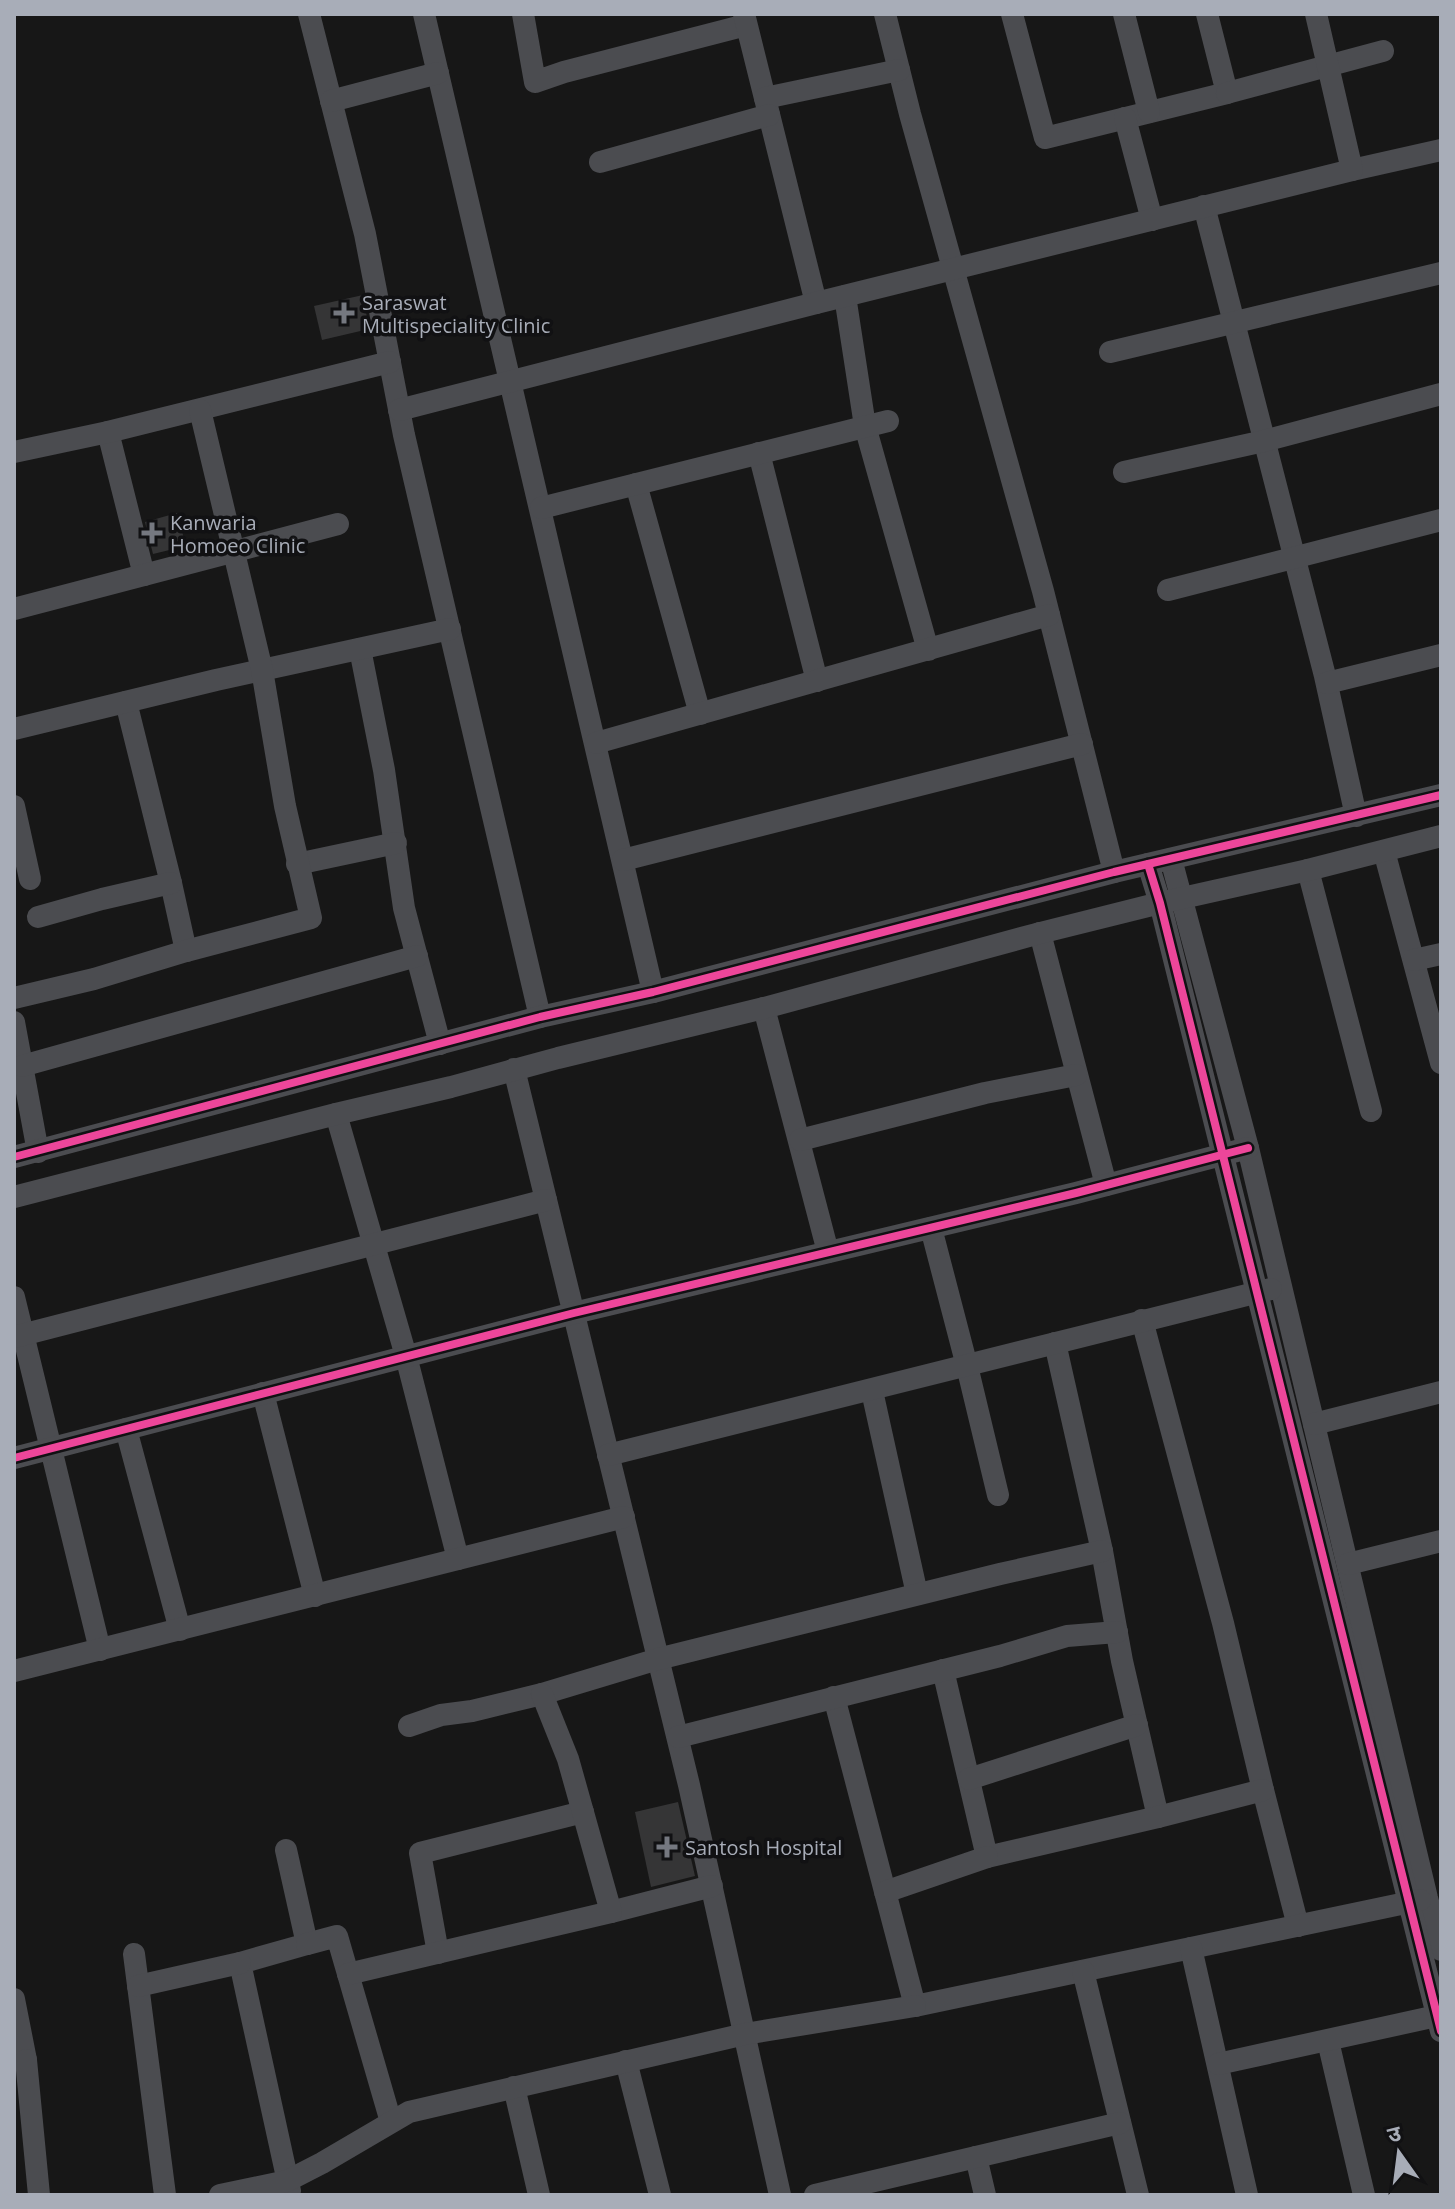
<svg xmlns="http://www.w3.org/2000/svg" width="1455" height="2209" font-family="'Open Sans','Noto Sans Devanagari',sans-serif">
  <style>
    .building { fill: #353536 }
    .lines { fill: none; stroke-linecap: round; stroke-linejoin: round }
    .minor { stroke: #4b4c50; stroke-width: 22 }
    .cycleway-casing { stroke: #111113; stroke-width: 13 }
    .cycleway { stroke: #ed469a; stroke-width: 8 }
    .poi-dot { fill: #757880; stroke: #111113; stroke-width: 3 }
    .labels { text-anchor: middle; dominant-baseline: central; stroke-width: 7; stroke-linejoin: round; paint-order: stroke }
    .poi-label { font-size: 20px; fill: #a8adb8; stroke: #111113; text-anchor: start }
  </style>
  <rect width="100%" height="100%" fill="#171717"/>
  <!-- building -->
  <g class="building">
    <polygon points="363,295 369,329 322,340 314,306"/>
    <polygon points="177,513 186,546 153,554 145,522"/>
    <polygon points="678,1802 695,1876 651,1887 635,1812"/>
  </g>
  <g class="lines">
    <!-- minor -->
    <g class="minor">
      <polyline points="309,14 365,234 404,435 540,1017"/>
      <polyline points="424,14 653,992"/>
      <polyline points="523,14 535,82 564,72 746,25"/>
      <polyline points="744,14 816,303"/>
      <polyline points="885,14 910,114 1043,591 1114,872"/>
      <polyline points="1012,14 1045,138 1227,93 1207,14"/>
      <polyline points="1124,14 1149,112"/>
      <polyline points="1227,93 1383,51"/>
      <polyline points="765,98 899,70"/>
      <polyline points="331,101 438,73"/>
      <polyline points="1125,118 1152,220"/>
      <polyline points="600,162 769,115"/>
      <polyline points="1352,170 1441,150"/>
      <polyline points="1204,206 1325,676 1356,816"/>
      <polyline points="845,296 865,426 928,650"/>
      <polyline points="1110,352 1441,273"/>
      <polyline points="399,410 816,303 1352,170 1316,14"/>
      <polyline points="108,432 144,575"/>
      <polyline points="14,452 108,432 390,362"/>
      <polyline points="759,453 817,681"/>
      <polyline points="1124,472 1264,441 1441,394"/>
      <polyline points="636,484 700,714"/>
      <polyline points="541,508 888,421"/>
      <polyline points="1168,590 1441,520"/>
      <polyline points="14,609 338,524"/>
      <polyline points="360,649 384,770 404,908 440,1044"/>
      <polyline points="1327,683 1441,655"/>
      <polyline points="126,702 171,883 186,951"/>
      <polyline points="14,729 216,680 450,629"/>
      <polyline points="596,743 1049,615"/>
      <polyline points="14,806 30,879"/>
      <polyline points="1384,851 1441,1063"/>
      <polyline points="1171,859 1248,1148 1427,1898 1441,1950"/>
      <polyline points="623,860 1082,744"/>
      <polyline points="297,864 396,843"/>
      <polyline points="1148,864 1160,903 1441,2031"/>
      <polyline points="1308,870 1371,1111"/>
      <polyline points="38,917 102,899 171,883"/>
      <polyline points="1040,933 1106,1185"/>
      <polyline points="1414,960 1441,954"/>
      <polyline points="14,998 94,979 186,951 311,918 285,806 262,670 200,410"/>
      <polyline points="764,1008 828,1252"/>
      <polyline points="14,1022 38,1152"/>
      <polyline points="22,1066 417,956"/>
      <polyline points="514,1069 689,1785 780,2195"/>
      <polyline points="336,1114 406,1356 458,1559"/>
      <polyline points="800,1140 985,1093 1076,1075"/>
      <polyline points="14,1157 540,1017 653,992 1114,872 1441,795"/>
      <polyline points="14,1197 336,1114 451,1087 558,1058 764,1008 1040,933 1160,903 1308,870 1441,836"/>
      <polyline points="931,1228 967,1366 998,1495"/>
      <polyline points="14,1297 100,1650"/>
      <polyline points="1142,1320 1223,1623 1263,1790 1298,1926"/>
      <polyline points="14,1337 546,1200"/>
      <polyline points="1055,1343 1102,1551 1122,1661 1158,1817"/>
      <polyline points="872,1391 917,1594"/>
      <polyline points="263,1393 315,1596"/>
      <polyline points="1314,1424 1441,1392"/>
      <polyline points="126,1429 180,1630"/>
      <path d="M608,1455c222,-54 442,-111 663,-166"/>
      <polyline points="14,1458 574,1313 1076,1193 1248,1148"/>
      <polyline points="1348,1564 1441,1541"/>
      <polyline points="943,1670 987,1857 1158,1817 1263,1790"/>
      <polyline points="14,1671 624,1517"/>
      <polyline points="834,1697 915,2006 1420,1900"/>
      <polyline points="409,1726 441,1715 472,1711 542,1694 658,1659 1000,1574 1102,1551"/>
      <polyline points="678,1737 1000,1656 1067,1636 1117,1632"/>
      <polyline points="969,1779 1137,1725"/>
      <polyline points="286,1850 307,1944 240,1963 290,2191"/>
      <polyline points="885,1892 987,1857"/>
      <polyline points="611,1912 712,1886"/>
      <polyline points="307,1944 337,1936 391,2122"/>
      <polyline points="1191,1948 1247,2195"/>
      <polyline points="438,1953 420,1853 583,1812"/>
      <polyline points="134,1954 165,2195"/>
      <polyline points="1083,1971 1138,2195"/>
      <polyline points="348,1974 611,1912 568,1759 542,1694"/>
      <polyline points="138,1986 240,1963"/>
      <polyline points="14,1999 26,2060 14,2058"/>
      <polyline points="1328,2041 1364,2195"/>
      <polyline points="26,2060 39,2195"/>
      <polyline points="626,2061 660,2195"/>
      <polyline points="1218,2064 1441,2015"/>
      <polyline points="514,2087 539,2195"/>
      <polyline points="976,2157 985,2195"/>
      <polyline points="220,2195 287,2181 322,2163 409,2112 745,2034 915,2006"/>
      <polyline points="815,2195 1120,2123"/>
    </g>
    <defs>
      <g id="cycleway">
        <polyline points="1148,864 1160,903 1441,2031"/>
        <polyline points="14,1157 540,1017 653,992 1114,872 1441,795"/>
        <polyline points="14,1458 574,1313 1076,1193 1248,1148"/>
      </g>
    </defs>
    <!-- cycleway casing -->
    <use href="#cycleway" class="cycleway-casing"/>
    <!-- cycleway -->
    <use href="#cycleway" class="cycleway"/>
  </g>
  <!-- markers -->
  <g class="poi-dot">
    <path d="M340 301h8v8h8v8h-8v8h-8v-8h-8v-8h8z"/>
    <path d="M148 521h8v8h8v8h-8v8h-8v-8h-8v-8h8z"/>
    <path d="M663 1835h8v8h8v8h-8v8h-8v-8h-8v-8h8z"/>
  </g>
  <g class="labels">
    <!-- poi labels -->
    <g class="poi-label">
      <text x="362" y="302">Saraswat<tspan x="362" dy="23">Multispeciality Clinic</tspan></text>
      <text x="170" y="522">Kanwaria<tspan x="170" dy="23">Homoeo Clinic</tspan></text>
      <text x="685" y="1847">Santosh Hospital</text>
    </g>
  </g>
  <!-- border -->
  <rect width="1455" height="2209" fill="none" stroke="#a8adb8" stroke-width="32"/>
  <!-- north arrow -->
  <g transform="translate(1399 2153) rotate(346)" stroke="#111113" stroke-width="6" paint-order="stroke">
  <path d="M0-6L14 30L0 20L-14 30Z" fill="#a8adb8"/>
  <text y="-12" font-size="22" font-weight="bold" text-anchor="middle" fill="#a8adb8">उ</text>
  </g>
</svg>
